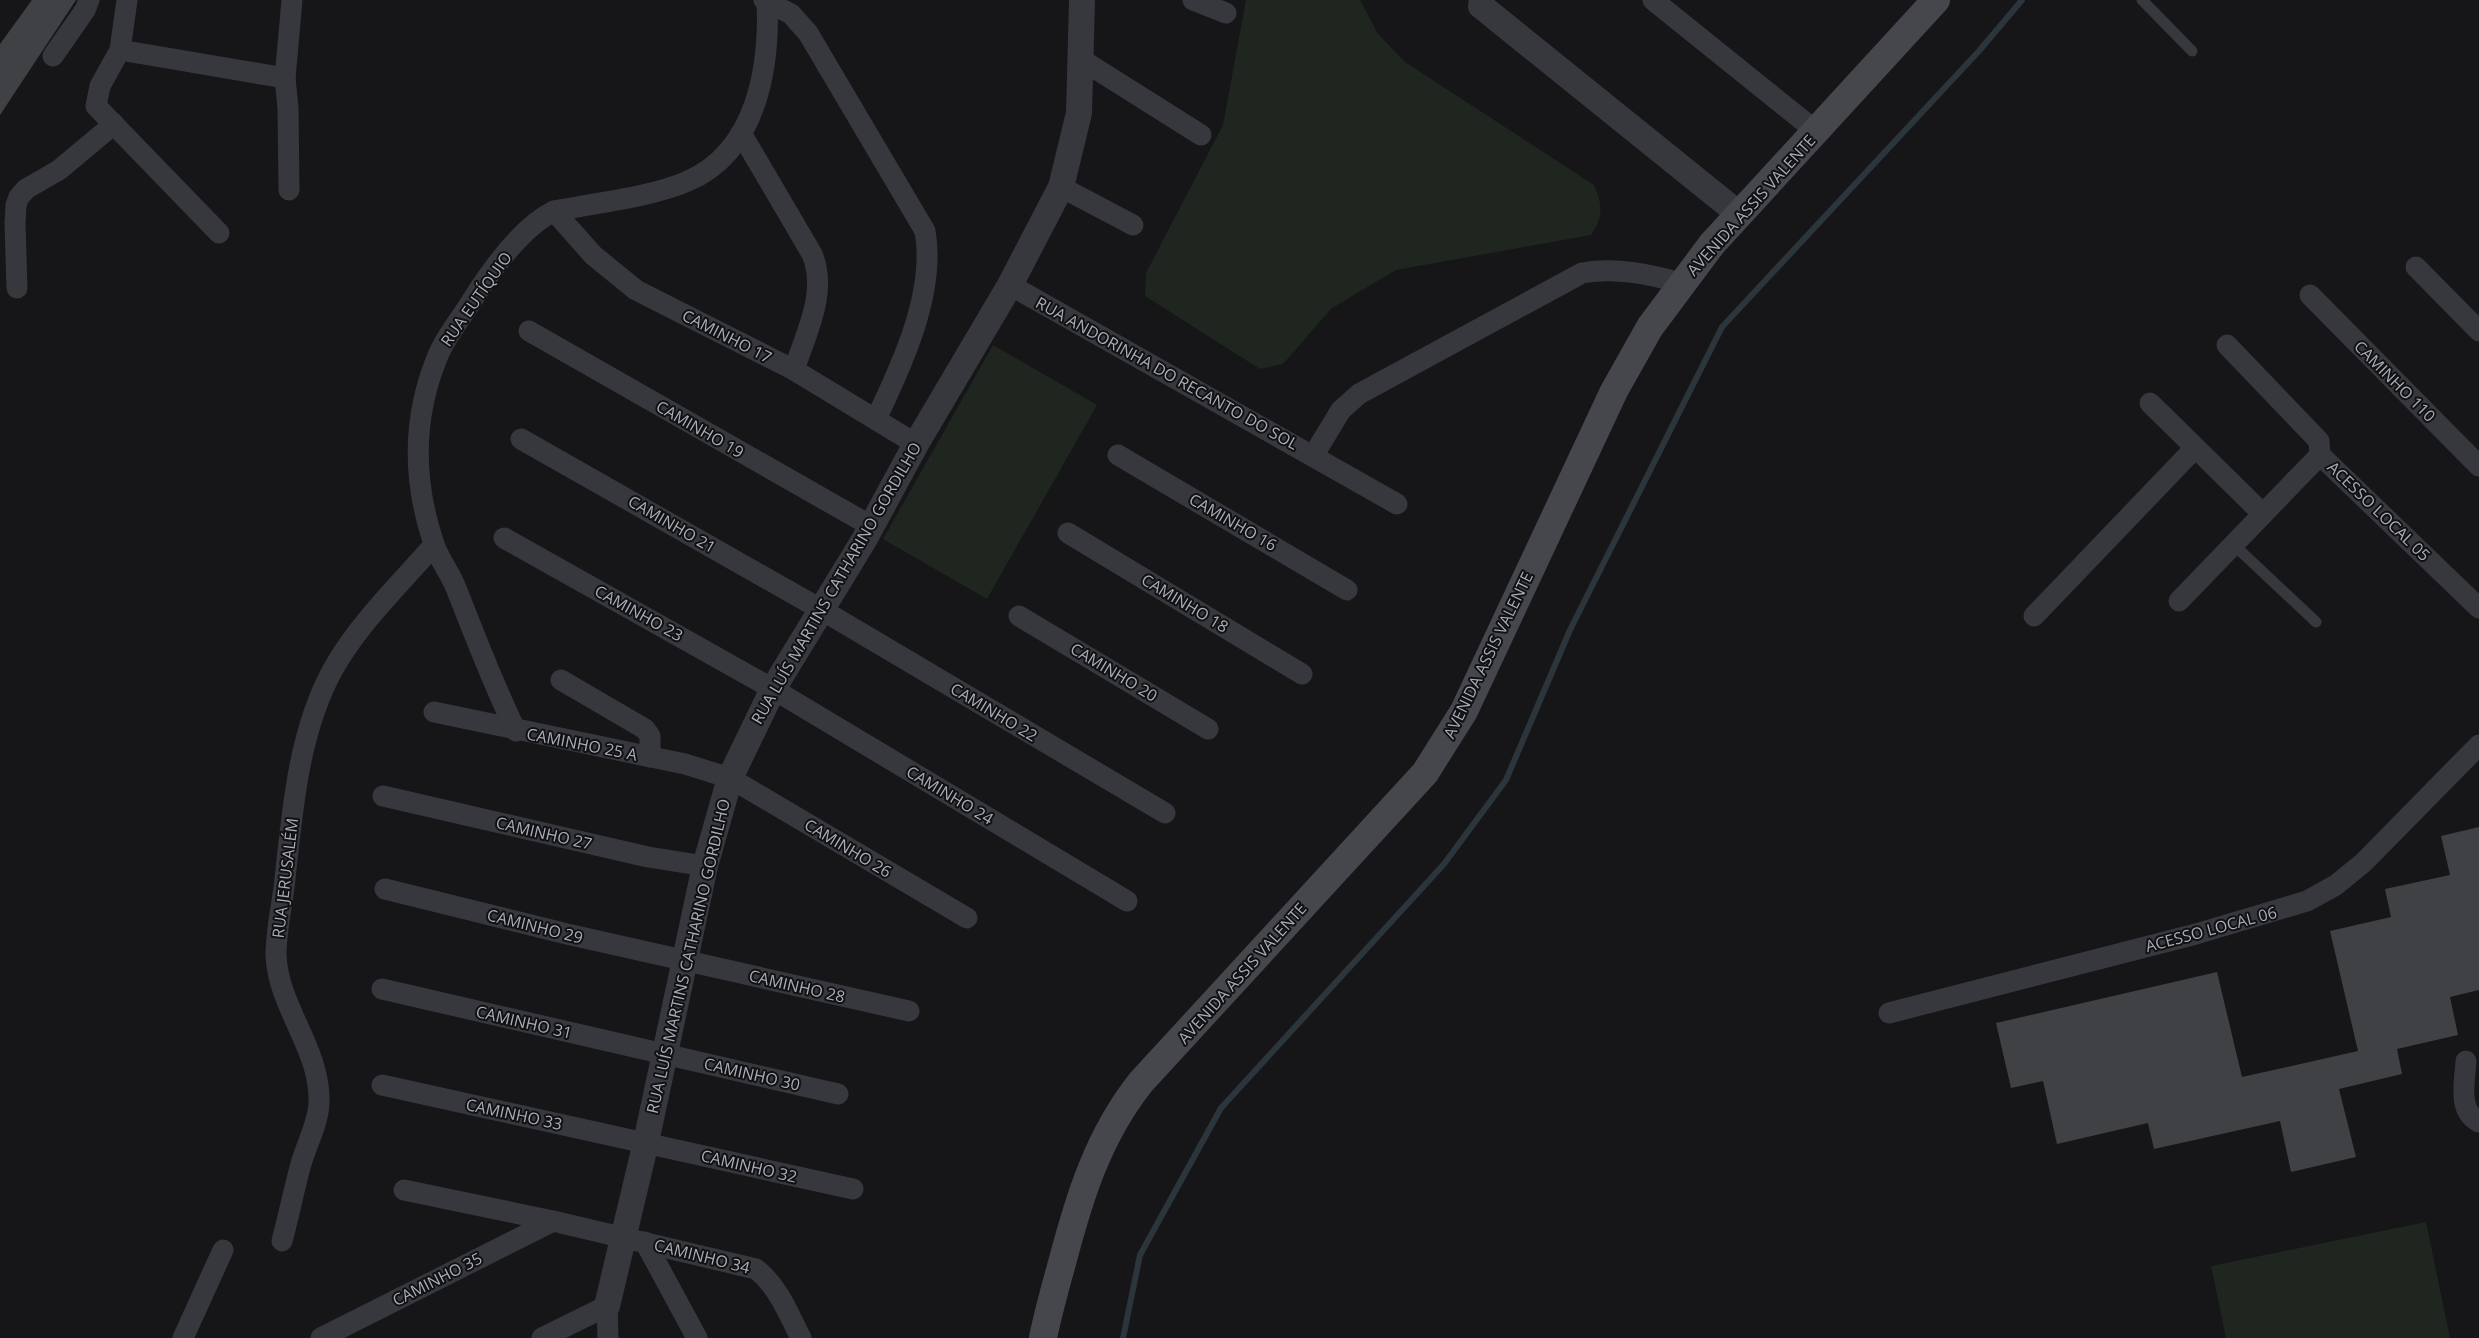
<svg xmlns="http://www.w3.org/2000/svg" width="2479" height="1338" font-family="'Open Sans',sans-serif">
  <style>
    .green { fill: #1e261f }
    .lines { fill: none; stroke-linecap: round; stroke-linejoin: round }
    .stream { stroke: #2c353c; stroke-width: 6 }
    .building { fill: #404145 }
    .service { stroke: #37383d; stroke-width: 11 }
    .minor { stroke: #37383d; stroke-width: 21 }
    .tertiary { stroke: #37383d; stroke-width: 26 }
    .secondary { stroke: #45474d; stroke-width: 28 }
    .labels { text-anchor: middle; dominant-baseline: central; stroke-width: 4; stroke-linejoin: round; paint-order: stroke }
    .street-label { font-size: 16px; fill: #a8adb8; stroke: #111113 }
  </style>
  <rect width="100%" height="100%" fill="#161618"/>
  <!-- green -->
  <g class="green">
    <path d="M1246,0h114l18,34 27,28 189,123c9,19 9,33 -3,50l-195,35 -64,38 -49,56 -23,5 -115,-73 1,-23 77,-148z"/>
    <polygon points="993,345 1097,405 987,599 883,539"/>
    <polygon points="2426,1222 2450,1338 2226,1338 2211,1266"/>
  </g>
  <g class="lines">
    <!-- stream -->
    <polyline class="stream" points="1123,1338 1140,1255 1221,1108 1444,864 1506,780 1570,630 1722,327 1979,51 2022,0"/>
  </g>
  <!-- building -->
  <g class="building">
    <polygon points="32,0 76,0 0,115 0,44"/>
    <polygon points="2479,827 2479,990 2450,997 2458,1035 2397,1049 2402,1074 2339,1089 2356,1157 2291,1172 2280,1121 2154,1149 2148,1123 2057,1144 2043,1081 2011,1088 1996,1023 2217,972 2242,1077 2358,1051 2330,931 2391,917 2385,889 2450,875 2441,836"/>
  </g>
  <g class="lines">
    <!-- service -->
    <g class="service">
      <polyline points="2142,0 2192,51"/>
      <polyline points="2234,545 2316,622"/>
    </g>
    <!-- minor -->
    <g class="minor">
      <polyline points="127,0 120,50 100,86 96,106 219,233"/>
      <path d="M764,0l27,14 17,19 117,198c11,61 -23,134 -49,188"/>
      <polyline points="1193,0 1226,13"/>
      <polyline points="1653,0 1817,132"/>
      <polyline points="120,50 285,78"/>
      <polyline points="53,56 85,10 89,0"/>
      <polyline points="1082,60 1201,135"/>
      <path d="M741,133l71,121c16,38 -6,79 -18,116"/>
      <polyline points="1061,187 1133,225"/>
      <polyline points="289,190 288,108 285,78 292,0"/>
      <polyline points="554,211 593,255 636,290 794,370 916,444"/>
      <polyline points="2416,267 2479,331"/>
      <polyline points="1010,285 1397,504"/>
      <polyline points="17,288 15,224 16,205 19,197 26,189 59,170 114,124"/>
      <polyline points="2310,295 2479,466"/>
      <polyline points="529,331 871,526"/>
      <polyline points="2227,345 2319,441 2320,455 2479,608"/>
      <polyline points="2150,403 2263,514"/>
      <polyline points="521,439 822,610 1165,813"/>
      <polyline points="1118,455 1347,590"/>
      <path d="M1313,456l28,-46 18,-16 223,-121c33,-6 67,1 99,10"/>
      <polyline points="1068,533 1302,674"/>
      <polyline points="504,538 773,689 1127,901"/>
      <polyline points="2179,601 2320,455"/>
      <polyline points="1019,616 1208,729"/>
      <polyline points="2034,616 2195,448"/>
      <polyline points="561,680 645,729 650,736 650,757"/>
      <polyline points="434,712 685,764 730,778 967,918"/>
      <path d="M516,731c-23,-47 -41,-95 -60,-143 -6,-15 -17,-29 -22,-44 -22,-65 -22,-128 5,-191 8,-18 22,-35 32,-51 20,-32 51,-75 83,-91 40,-8 98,-14 134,-30 69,-30 82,-114 79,-180"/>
      <polyline points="383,796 648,857 705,866"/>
      <polyline points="385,889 567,934 909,1011"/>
      <polyline points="382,989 838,1094"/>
      <polyline points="1889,1013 2196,934 2307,901 2336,885 2364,862 2479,745"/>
      <path d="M2466,1061c-1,20 -9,50 13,61"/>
      <polyline points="382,1085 853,1189"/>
      <path d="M404,1190l149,31 203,48c22,17 32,44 45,69"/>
      <path d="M282,1241c7,-26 12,-52 19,-77 6,-21 17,-40 18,-61 2,-54 -41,-95 -43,-148 0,-22 5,-46 8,-67 8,-72 13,-152 48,-217 26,-47 67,-86 102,-126"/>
      <polyline points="645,1242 697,1338"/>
      <polyline points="183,1338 223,1250"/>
      <polyline points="321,1338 553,1221"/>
      <polyline points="542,1338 607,1306 608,1338"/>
    </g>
    <!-- tertiary -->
    <g class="tertiary">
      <polyline points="1482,0 1481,6 1739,214"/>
      <polyline points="607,1306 646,1142 705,866 730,778 773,689 864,540 916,444 1010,285 1061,187 1079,113 1082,0"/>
    </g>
    <!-- secondary -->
    <path class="secondary" d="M1043,1338c5,-25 12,-50 19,-75 17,-65 36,-127 79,-181l284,-309 39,-62 150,-320 36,-64 62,-83 224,-244"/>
  </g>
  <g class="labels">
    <!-- street labels -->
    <g class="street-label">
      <text transform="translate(1751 205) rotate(-48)">AVENIDA ASSIS VALENTE</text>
      <text transform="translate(476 299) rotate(-55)">RUA EUTÍQUIO</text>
      <text transform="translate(727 336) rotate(27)">CAMINHO 17</text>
      <text transform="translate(1167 373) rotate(29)">RUA ANDORINHA DO RECANTO DO SOL</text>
      <text transform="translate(2395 381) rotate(45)">CAMINHO 110</text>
      <text transform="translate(700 429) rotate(30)">CAMINHO 19</text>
      <text transform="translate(2379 511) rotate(44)">ACESSO LOCAL 05</text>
      <text transform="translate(1233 522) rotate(30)">CAMINHO 16</text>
      <text transform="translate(672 524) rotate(30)">CAMINHO 21</text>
      <text transform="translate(836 583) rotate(-60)">RUA LUÍS MARTINS CATHARINO GORDILHO</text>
      <text transform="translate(1185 603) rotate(31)">CAMINHO 18</text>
      <text transform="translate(639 613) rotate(29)">CAMINHO 23</text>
      <text transform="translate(1488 655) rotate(-64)">AVENIDA ASSIS VALENTE</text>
      <text transform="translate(1114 672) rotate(31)">CAMINHO 20</text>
      <text transform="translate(994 712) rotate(31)">CAMINHO 22</text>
      <text transform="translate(582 744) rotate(11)">CAMINHO 25 A</text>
      <text transform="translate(950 795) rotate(31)">CAMINHO 24</text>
      <text transform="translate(544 833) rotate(13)">CAMINHO 27</text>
      <text transform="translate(848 848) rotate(31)">CAMINHO 26</text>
      <text transform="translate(285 878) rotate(-83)">RUA JERUSALÉM</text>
      <text transform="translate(535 926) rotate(14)">CAMINHO 29</text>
      <text transform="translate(2211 929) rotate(-15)">ACESSO LOCAL 06</text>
      <text transform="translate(688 956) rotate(-77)">RUA LUÍS MARTINS CATHARINO GORDILHO</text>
      <text transform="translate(1242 973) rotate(-48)">AVENIDA ASSIS VALENTE</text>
      <text transform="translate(797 986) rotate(13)">CAMINHO 28</text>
      <text transform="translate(524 1022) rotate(13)">CAMINHO 31</text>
      <text transform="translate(752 1074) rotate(13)">CAMINHO 30</text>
      <text transform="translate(514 1114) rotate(12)">CAMINHO 33</text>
      <text transform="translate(749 1166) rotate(13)">CAMINHO 32</text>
      <text transform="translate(702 1256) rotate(14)">CAMINHO 34</text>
      <text transform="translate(437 1279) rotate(-27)">CAMINHO 35</text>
    </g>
  </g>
</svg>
